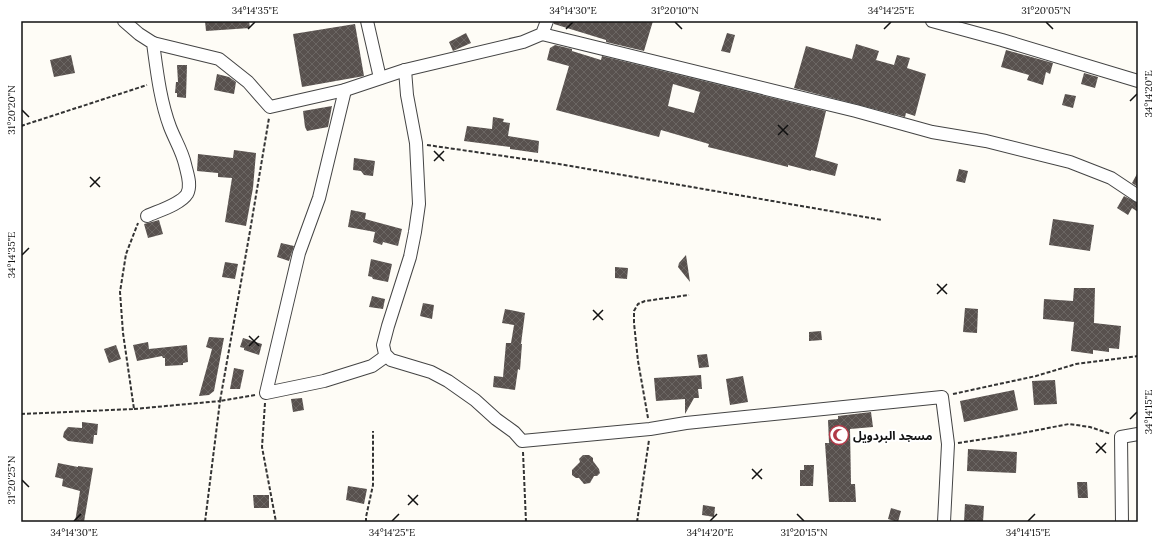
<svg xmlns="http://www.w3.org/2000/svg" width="1159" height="543" font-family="Lora,'Noto Sans Arabic',serif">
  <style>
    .building { fill: url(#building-cross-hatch); fill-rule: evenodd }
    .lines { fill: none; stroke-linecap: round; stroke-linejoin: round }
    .street-casing { stroke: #444; stroke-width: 14 }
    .path { stroke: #333; stroke-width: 2; stroke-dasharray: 4 2; stroke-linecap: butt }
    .street { stroke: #fff; stroke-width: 12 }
    .ticks { fill: none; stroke: #111; stroke-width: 1.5 }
    .labels { text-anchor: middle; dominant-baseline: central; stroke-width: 4; stroke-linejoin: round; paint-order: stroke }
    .poi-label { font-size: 12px; font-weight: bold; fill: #111; stroke: #fff; text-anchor: start }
    .neatline { fill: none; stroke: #111; stroke-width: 1.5 }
    .ticks-label { font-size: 10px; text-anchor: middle; fill: #111 }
  </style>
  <defs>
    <pattern id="building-cross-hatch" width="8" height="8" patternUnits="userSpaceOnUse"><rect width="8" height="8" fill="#58514e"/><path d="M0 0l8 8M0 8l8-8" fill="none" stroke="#6b6663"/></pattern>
  </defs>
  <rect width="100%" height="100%" fill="#fefcf6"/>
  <!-- building -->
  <g class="building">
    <polygon points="205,21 249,21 250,28 206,31"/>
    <polygon points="554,21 653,21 644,51 606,42 606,40 554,24"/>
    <polygon points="355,24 364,76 302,87 293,34"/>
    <polygon points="466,33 471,43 453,51 449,42"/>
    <polygon points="727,33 735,35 730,53 721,51"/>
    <polygon points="856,44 879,51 876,60 894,65 897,55 910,58 907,68 926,74 915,116 906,113 905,117 794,88 806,46 852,59"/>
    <path d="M555,45l17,4v2l29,9 1,-4 224,55 -11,46 23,7 -3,12 -24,-6v1l-23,-6v2l-80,-20 1,-3 -48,-14 -2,7 -103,-27 13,-44 -22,-6 3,-12zM673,84l27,8 -6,21 -26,-7z"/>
    <polygon points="1006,50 1053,63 1050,74 1046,72 1043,85 1027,80 1029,75 1001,67"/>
    <polygon points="71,55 75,73 54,77 50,60"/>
    <polygon points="177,65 187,65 186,98 177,97 177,93 175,93 176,82 178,82"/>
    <polygon points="1084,73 1098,77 1095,88 1081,84"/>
    <polygon points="217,74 229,77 236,82 234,94 214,90"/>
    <polygon points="1065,94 1076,96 1073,108 1062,105"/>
    <polygon points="332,106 328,127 307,131 305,127 303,111"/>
    <polygon points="493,117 504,119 503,122 510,123 508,136 539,141 538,153 510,149 510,147 464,141 467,126 492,129"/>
    <polygon points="234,150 256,153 253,188 246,226 225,222 232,178 218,177 218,173 197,171 198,154 233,158"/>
    <polygon points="354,158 375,161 373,176 364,175 361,171 353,170"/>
    <polygon points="959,169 968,171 965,183 956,181"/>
    <polygon points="1138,172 1138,187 1132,183"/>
    <polygon points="1124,196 1138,203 1138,212 1132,208 1128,215 1117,208"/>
    <polygon points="351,210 366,213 365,219 402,229 398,246 383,242 382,245 373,242 375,232 348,227"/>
    <polygon points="1053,219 1094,225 1090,251 1049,245"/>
    <polygon points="159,220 163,234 148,238 144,224"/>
    <polygon points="281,243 294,246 289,261 277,257"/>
    <polygon points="686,255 690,282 678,267 679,263"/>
    <polygon points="371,259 392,264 388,282 373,279 372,277 368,276"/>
    <polygon points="225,262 238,264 235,279 222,277"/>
    <polygon points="615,267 628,268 627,279 615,278"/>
    <polygon points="1074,288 1095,288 1094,323 1121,326 1119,349 1109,348 1109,352 1093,350 1093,354 1071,351 1074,322 1043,319 1044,299 1073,301"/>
    <polygon points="372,296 385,299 383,309 369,307"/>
    <polygon points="423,303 434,305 432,319 420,316"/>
    <polygon points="965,308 978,309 977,333 963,332"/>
    <polygon points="505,309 525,313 521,344 522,344 520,370 518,369 515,390 493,387 494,376 503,377 506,343 511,343 514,325 502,323"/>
    <polygon points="821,331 822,340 809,341 809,332"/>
    <polygon points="209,337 224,338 214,391 209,395 199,396 212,349 206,347"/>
    <polygon points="243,338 262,344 259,355 244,350 244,348 240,347"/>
    <polygon points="148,342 149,349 187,345 188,362 183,363 183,365 165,366 165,358 163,358 162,356 137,361 133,345"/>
    <polygon points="116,345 121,359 109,363 104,349"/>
    <polygon points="707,354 709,367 699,368 697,355"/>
    <polygon points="234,368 244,370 240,389 230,389"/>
    <polygon points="701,375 702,389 698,389 699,398 694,398 685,414 685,399 656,401 654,378"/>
    <polygon points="743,376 748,402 730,405 726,379"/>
    <polygon points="1055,380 1057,404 1034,405 1032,381"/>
    <polygon points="1014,390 1018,410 964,422 960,401"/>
    <polygon points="302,398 304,410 293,412 291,399"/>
    <polygon points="871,412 873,427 850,429 851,484 855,484 856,502 829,502 825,443 829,443 828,420 838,419 838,416"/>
    <polygon points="82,422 98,424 97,435 94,435 93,444 68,441 63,437 64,432 68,427 82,428"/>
    <polygon points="968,449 1017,452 1016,473 967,471"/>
    <polygon points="583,455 589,455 593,458 593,461 599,469 600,473 597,476 594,476 590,483 584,484 579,478 576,478 572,475 572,470 580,462 579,459"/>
    <polygon points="58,463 78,467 78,466 93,468 84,522 75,522 80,491 62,486 63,479 55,477"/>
    <polygon points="804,465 814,465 813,486 800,486 800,470 804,470"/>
    <polygon points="1077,482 1087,482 1088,498 1078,498"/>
    <polygon points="348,486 367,489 364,504 346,500"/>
    <polygon points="253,495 269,495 269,508 254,508"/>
    <polygon points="965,504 984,506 983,522 964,522"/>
    <polygon points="703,505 715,507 714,517 702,515"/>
    <polygon points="891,508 901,511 898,522 888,519"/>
  </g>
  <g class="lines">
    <defs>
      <g id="street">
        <path d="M124,21l15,13 14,9c4,29 7,57 17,84 5,13 12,24 15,37 2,9 7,21 2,30 -6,10 -29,17 -40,22"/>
        <polyline points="367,21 380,78"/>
        <polyline points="932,21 1002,40 1138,81"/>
        <polyline points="542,34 856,111 932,132 986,141 1070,162 1111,178 1138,196"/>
        <polyline points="153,43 219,59 248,82 270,107 345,90 405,70 523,42 542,34 547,21"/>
        <polyline points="405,70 407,95 416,143 419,204 415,232 410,257 388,326 383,345 385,354 391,360 431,372 448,381 475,400 496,419 514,432 522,441 650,429 686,423 942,397 948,444 944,522"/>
        <polyline points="345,90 319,198 299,253 266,393 324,381 372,366 386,356"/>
        <polyline points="1122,522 1121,437 1138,434"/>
      </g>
    </defs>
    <!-- street casing -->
    <use href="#street" class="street-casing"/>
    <!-- path -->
    <g class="path">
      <polyline points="21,126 147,85"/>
      <polyline points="427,145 559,164 882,220"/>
      <polyline points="953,394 1036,376 1076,364 1138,356"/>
      <polyline points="255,395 220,401 250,231 269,118"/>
      <polyline points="265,403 262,447 276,522"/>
      <polyline points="134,409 220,401 205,522"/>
      <polyline points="21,414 134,409 123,333 120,292 126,254 138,223"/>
      <polyline points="648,418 638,361 634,323 634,311 638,304 645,301 689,295"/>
      <polyline points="958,443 1017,434 1069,424 1090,427 1111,434"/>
      <polyline points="523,452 526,522"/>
      <polyline points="366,522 366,517 373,485 373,431"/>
      <polyline points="637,522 649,440"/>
    </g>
    <!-- street -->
    <use href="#street" class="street"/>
  </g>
  <!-- ticks -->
  <path class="ticks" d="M675,22l7,7M1046,22l7,7M248,29l7,-7M566,29l7,-7M884,29l7,-7M1130,101l7,-7M22,110l7,7M778,125l10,10M778,135l10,-10M434,151l10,10M434,161l10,-10M90,177l10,10M90,187l10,-10M22,255l7,-7M937,284l10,10M937,294l10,-10M593,310l10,10M593,320l10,-10M249,336l10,10M249,346l10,-10M1130,419l7,-7M1096,443l10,10M1096,453l10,-10M752,469l10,10M752,479l10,-10M22,480l7,7M408,495l10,10M408,505l10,-10M797,514l7,7M74,521l7,-7M392,521l7,-7M710,521l7,-7M1028,521l7,-7"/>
  <!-- icons -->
  <defs>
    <symbol id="mosque-ring" viewBox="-11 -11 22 22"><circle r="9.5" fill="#fff" stroke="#b13947" stroke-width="1.5"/><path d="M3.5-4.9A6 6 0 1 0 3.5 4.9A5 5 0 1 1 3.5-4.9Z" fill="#b13947"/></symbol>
  </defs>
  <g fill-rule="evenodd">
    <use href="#mosque-ring" x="828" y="424" width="22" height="22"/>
  </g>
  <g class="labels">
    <!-- poi labels -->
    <g class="poi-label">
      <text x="853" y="435">مسجد البردويل</text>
    </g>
  </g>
  <!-- border -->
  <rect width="1159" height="543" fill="none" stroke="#ffffff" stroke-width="44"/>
  <rect x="22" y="22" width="1115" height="499" class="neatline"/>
  <g class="ticks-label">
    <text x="255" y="14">34°14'35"E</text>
    <text x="573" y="14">34°14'30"E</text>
    <text x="675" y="14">31°20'10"N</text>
    <text x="891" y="14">34°14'25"E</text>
    <text x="1046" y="14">31°20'05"N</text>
    <text transform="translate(1148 94) rotate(-90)" y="4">34°14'20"E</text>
    <text transform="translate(11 110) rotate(-90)" y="4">31°20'20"N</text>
    <text transform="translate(11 255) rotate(-90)" y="4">34°14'35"E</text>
    <text transform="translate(1148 412) rotate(-90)" y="4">34°14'15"E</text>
    <text transform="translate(11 480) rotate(-90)" y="4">31°20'25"N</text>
    <text x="74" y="536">34°14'30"E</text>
    <text x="392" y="536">34°14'25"E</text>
    <text x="710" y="536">34°14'20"E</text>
    <text x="804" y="536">31°20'15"N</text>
    <text x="1028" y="536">34°14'15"E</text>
  </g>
</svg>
